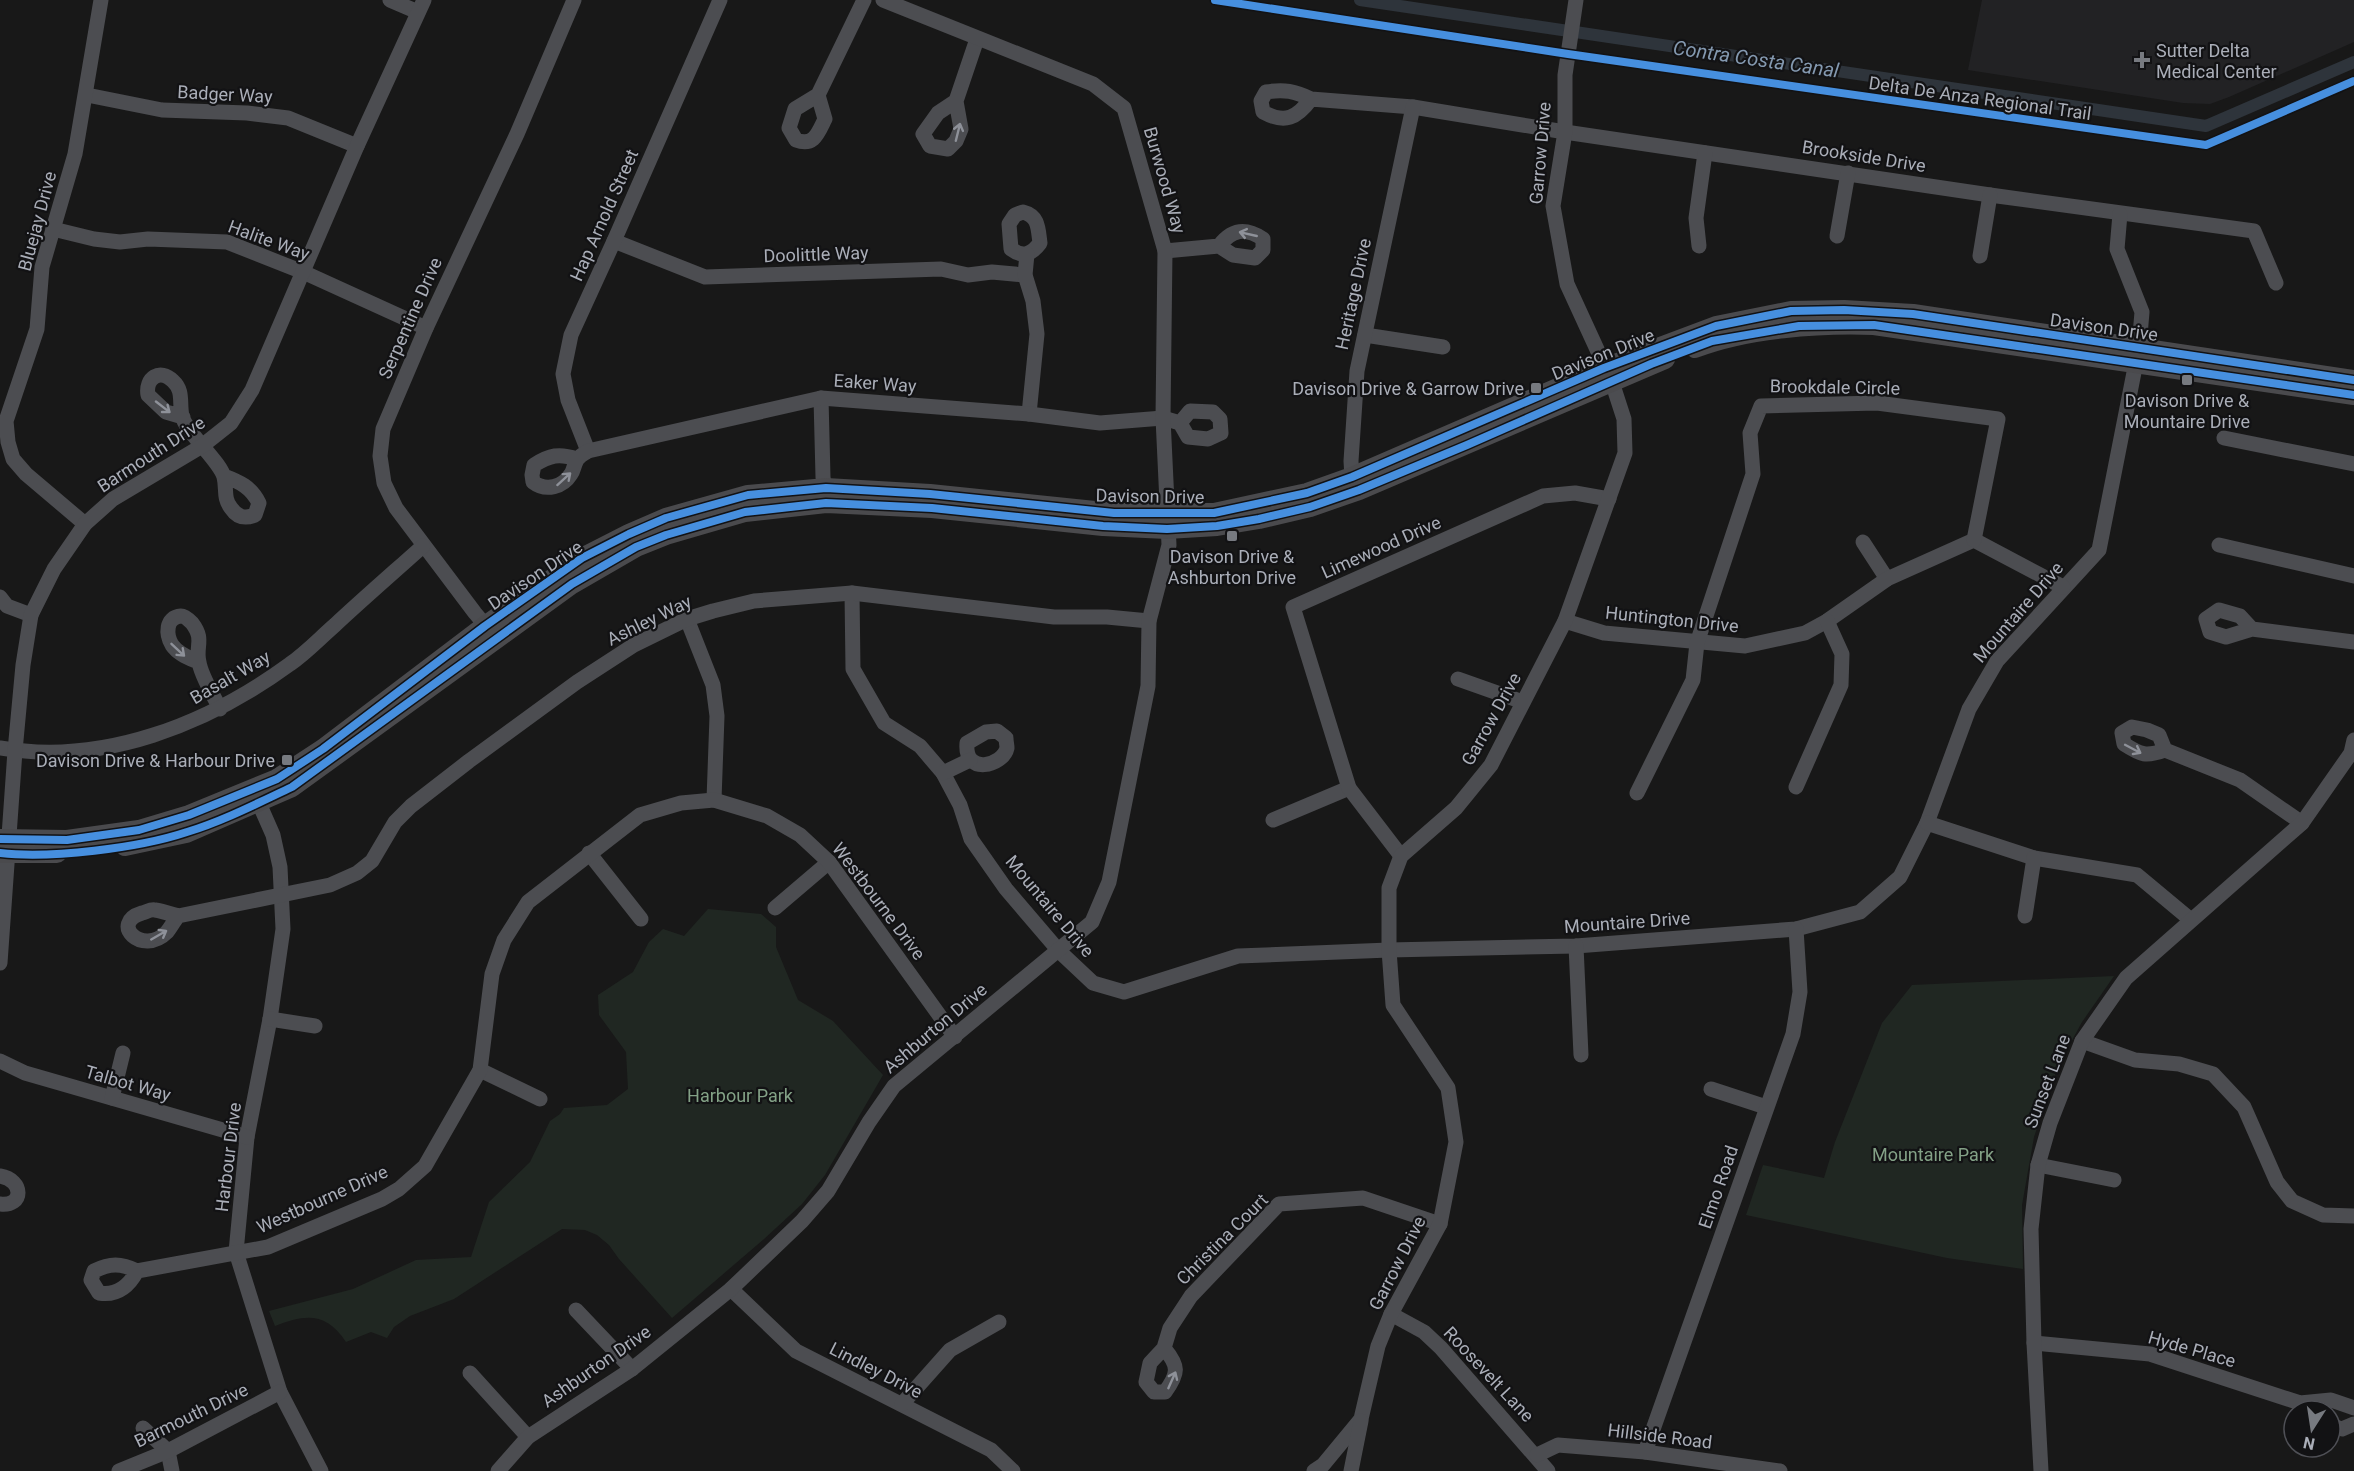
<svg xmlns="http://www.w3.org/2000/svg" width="2354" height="1471" font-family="Roboto,sans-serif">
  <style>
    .built { fill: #222224 }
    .green { fill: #202722 }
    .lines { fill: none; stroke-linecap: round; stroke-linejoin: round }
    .canal { stroke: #2e343b; stroke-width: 12 }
    .minor { stroke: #4c4d51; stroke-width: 15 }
    .major { stroke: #4a4a4d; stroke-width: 20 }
    .cycleway-casing { stroke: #121214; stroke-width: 11 }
    .cycleway { stroke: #468fdf; stroke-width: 8 }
    .oneway { stroke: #8e9199 }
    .poi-dot { fill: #777a80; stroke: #121214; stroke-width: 2 }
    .labels { text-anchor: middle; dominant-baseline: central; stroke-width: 4.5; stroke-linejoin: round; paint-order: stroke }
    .poi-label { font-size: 18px; fill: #aaaeb8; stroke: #121214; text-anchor: end }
    .street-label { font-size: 18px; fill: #aaaeb8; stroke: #121214 }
    .park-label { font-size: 18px; fill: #83a186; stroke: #121214 }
    .water-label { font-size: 20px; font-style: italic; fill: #8499b0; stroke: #121214 }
  </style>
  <rect width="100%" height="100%" fill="#181818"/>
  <!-- built -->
  <polygon class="built" points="1982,0 2354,0 2354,42 2229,97 2210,104 2183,103 1968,70"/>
  <!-- green -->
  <g class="green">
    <path d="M708,909l53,5 15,13v20l22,53 35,21 50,54 -58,100 -23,29 -38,35 -92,79 -53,-59 -10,-14 -12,-10 -12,-5 -23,-1 -108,70 -44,17 -16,11 -7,11 -16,-6 -25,10c-20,-30 -40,-28 -71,-16l-6,-15 84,-22 63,-29 55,-3 18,-55 41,-40 20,-41 10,-7 4,-6 43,-3 21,-16 -2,-37 -27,-37 -1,-20 35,-23 16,-30 14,-13 21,7z"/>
    <polygon points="2114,976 2082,1022 2058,1066 2034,1137 2022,1205 2023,1269 1947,1258 1746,1215 1763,1165 1824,1178 1835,1142 1882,1023 1912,985"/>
  </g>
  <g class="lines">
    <!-- canal -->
    <polyline class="canal" points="1360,0 2206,126 2354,62"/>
    <!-- minor -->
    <g class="minor">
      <polyline points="390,0 418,12"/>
      <polyline points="87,95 162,110 247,113 288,118 357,146"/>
      <path d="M818,95l7,24c-7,14 -11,28 -29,21l-7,-12 6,-19 23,-14 46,-95"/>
      <path d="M1311,99c-14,19 -26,25 -48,13l-2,-11 5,-9c18,-3 29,-1 45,7l102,8 152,25 425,63 264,36 22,52"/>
      <polyline points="956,101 938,113 923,134 930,146 948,149 956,141 961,129 956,101 977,39"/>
      <path d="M1023,212c16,4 15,17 17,31 -8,11 -17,15 -29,6l-2,-25 6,-9z"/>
      <polyline points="53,229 94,239 120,242 148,239 227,242 303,272 426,328"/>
      <polyline points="1837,236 1848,173"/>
      <polyline points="614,241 705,277 941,269 968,275 992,272 1025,275"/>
      <polyline points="1699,246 1696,218 1705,153"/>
      <path d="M1165,251l54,-5 14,9 22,3 8,-8v-11c-18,-12 -31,-10 -44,7"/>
      <polyline points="1027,254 1025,275 1033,301 1037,334 1029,414"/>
      <polyline points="1980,256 1990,195"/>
      <polyline points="1365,335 1443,347"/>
      <polyline points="821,398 823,477 826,497"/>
      <path d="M183,417l-17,-5 -18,-17c-3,-17 12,-27 25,-14 11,10 6,22 9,35 5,18 38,45 42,61 3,12 -1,21 7,31 6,9 14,11 24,7l4,-12c-8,-16 -19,-21 -35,-27"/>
      <polyline points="2224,438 2354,464"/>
      <polyline points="588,451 568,400 563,374 571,335 614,241 720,0"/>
      <path d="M577,459c-18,-6 -27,-4 -43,6l-2,10 1,7c13,10 30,5 38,-8 3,-4 3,-10 6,-14 2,-4 8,-7 11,-9l233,-53 208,16 71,9 63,-5 17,5 8,14 20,2 13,-6 -1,-14 -7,-7 -23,-1 -10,12"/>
      <polyline points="1356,484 1352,477 1351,461 1357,371 1413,107"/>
      <polyline points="85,524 26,474 13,459 8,442 6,421 37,329 42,267 75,154 101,0"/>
      <polyline points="1863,542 1887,579"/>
      <polyline points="2219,545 2354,576"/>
      <polyline points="852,593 853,669 884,723 920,746 943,773 960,805 971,839 1006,889 1059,951 1093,983 1124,992 1238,956 1389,950 1576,946 1796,929 1860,912 1900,877 1927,823 1969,709 1997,661 2099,550 2139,347 2142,312 2117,249 2120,214"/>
      <polyline points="0,597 7,606 31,615"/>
      <polyline points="687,619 713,685 717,716 714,800"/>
      <polyline points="1565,621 1604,633 1745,646 1805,633 1827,621 1887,579 1974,540 2063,587"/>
      <polyline points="2252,629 2240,616 2219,610 2206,619 2210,632 2226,637 2252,629 2354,642"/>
      <polyline points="492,633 475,613 396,508 384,483 380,456 383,429 426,328 517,134 574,0"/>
      <path d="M198,662c-9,-4 -20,-8 -26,-17 -6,-10 -7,-28 9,-29 4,0 8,4 11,7 13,17 3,23 7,39 2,14 15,34 21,47"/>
      <polyline points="1458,679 1523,702"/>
      <path d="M997,731l9,7c0,4 1,7 1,10 -4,18 -43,28 -40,-5l19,-11z"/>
      <path d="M0,748c103,18 208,-24 290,-84 16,-11 30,-26 45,-39 29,-27 59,-53 88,-79"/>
      <path d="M2165,750l-6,-15 -12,-5 -15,-3 -10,6 2,11c17,11 22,13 41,6l75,30 62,43"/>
      <polyline points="943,773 970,760"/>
      <polyline points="1796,787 1841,685 1842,654 1827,621"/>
      <polyline points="1637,793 1693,680 1697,643 1753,474 1750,433 1761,406 1877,403 1998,419 1974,540"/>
      <polyline points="255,794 273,835 280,867 283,929 270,1019 247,1137 236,1252 280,1392 321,1471"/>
      <polyline points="1273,820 1349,788"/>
      <polyline points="1927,823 2034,858 2137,875 2191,920"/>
      <polyline points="589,853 641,919"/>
      <polyline points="1401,856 1349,788 1293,607 1543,496 1575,493 1609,499"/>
      <polyline points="775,908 829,862"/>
      <path d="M178,916c-4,5 -7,11 -11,16 -25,25 -58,-9 -25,-19 4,-1 9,-4 13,-3 7,1 16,4 23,6l152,-31 27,-12 15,-12 23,-39 16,-16 58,-45 108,-79 57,-37 53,-26 26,-8 41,-10 98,-8 202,24h53l42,4"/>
      <polyline points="2025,916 2034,858"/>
      <polyline points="1576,946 1581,1055"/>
      <polyline points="0,963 15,751 23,665 31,615 54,569 85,524 113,499 202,446 231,423 252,390 357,146 424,0"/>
      <polyline points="270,1019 315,1026"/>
      <polyline points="2082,1041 2135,1060 2179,1064 2213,1074 2244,1107 2277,1182 2292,1201 2323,1215 2354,1216"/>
      <polyline points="0,1061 25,1073 247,1137"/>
      <polyline points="480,1070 540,1099"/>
      <polyline points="1711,1089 1766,1107"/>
      <polyline points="112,1098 123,1053"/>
      <polyline points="2038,1165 2114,1180"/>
      <path d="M0,1176c24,4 24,31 0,28"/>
      <path d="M137,1271c-8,15 -20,25 -38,22l-8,-13 3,-9c16,-8 27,-8 43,0l131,-24 114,-48 17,-10 26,-23 55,-96 12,-96 12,-34 24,-38 112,-87 41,-12 33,-3 53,16 33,19 29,27 126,175"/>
      <polyline points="731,1289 796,1351 991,1450 1013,1471"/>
      <polyline points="576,1310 632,1369"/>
      <polyline points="1391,1314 1424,1332 1441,1348 1548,1471"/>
      <polyline points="2034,1343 2150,1354 2300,1403 2331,1400 2354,1408"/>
      <path d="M1164,1348c15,18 15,25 1,44h-11l-8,-10 4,-19 14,-15 6,-20 21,-32 88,-92 84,-6 77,26"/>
      <polyline points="470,1373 528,1437"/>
      <polyline points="902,1404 950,1350 999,1322"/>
      <polyline points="2330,1425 2342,1429 2354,1424"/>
      <polyline points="143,1428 168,1451 172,1471"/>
      <polyline points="1645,1452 1793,1034 1800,992 1796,929"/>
      <polyline points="1537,1455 1558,1445 1645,1452 1780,1471"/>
      <polyline points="119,1471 168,1451 280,1392"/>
      <polyline points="498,1471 528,1437 632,1369 731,1289 802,1221 828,1191 869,1122 894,1086 1092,922 1109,882 1148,686 1149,621 1169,545 1163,418 1165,251 1124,108 1093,84 883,0"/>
      <polyline points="1314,1471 1323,1465 1361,1419 1378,1346 1391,1314 1440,1224 1456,1142 1448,1088 1393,1005 1389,950 1389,888 1401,856 1456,808 1491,765 1565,621 1625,453 1624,419 1612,382 1567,284 1553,206 1565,132 1565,75 1576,0"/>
      <polyline points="1351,1471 1361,1421"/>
      <polyline points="2041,1471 2034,1343 2031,1229 2038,1165 2050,1123 2082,1041 2126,978 2302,823 2351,753 2354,740"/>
    </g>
    <!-- major -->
    <g class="major">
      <path d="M1695,348c52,-20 124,-25 179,-23l480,70"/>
      <polyline points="0,839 67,840 139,830 189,815 277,779 323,749 485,626 582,558 629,534 666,518 748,495 826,488 930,494 1114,513 1214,513 1307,493 1352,477 1604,368 1716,326 1791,311 1844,310 1913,314 2354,380"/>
      <polyline points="125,846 186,833 292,787 572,584 636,547 666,535 745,512 826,503 932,508 1103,526 1167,529 1217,526 1259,519 1310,507 1359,490 1665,359"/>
      <polyline points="0,853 57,853"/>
    </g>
    <defs>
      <g id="cycleway">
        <polyline points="1215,0 1568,54 2206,145 2354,81"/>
        <polyline points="0,839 67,840 139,830 189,815 277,779 323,749 485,626 582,558 629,534 666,518 748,495 826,488 930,494 1114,513 1214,513 1307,493 1352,477 1604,368 1716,326 1791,311 1844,310 1913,314 2354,380"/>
        <path d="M0,853c50,6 139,-5 187,-21 36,-11 71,-29 105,-45l280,-203 64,-37 30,-12 79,-23 81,-9 106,5 171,18 64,3 50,-3 42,-7 51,-12 49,-17 108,-45 184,-81 61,-23 87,-15 75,-1 480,70"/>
      </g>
    </defs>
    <!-- cycleway casing -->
    <use href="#cycleway" class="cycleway-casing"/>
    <!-- cycleway -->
    <use href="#cycleway" class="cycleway"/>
  </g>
  <!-- one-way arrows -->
  <defs><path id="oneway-shaft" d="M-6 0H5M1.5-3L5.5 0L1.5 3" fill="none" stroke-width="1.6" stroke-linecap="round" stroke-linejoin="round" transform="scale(1.5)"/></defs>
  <g class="oneway">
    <use href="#oneway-shaft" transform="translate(958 132) rotate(-76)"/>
    <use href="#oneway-shaft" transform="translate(1248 234) rotate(-167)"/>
    <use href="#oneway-shaft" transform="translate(163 407) rotate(38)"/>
    <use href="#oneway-shaft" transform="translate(564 479) rotate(-42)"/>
    <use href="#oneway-shaft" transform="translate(178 650) rotate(43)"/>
    <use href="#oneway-shaft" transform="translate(2133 749) rotate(28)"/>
    <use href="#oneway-shaft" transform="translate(159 935) rotate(-30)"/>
    <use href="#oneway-shaft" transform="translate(1172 1380) rotate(-66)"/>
  </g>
  <!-- markers -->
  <g class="poi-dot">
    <path d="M2139 51h6v6h6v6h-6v6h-6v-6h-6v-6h6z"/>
    <rect x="2181" y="374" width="12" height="12" rx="3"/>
    <rect x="1530" y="382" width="12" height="12" rx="3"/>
    <rect x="1226" y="530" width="12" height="12" rx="3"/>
    <rect x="281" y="754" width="12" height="12" rx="3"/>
  </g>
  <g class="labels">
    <!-- poi labels -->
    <g class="poi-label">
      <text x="2156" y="50" text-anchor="start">Sutter Delta<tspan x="2156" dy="21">Medical Center</tspan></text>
      <text x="1524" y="388">Davison Drive &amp; Garrow Drive</text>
      <text x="2187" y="400" text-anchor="middle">Davison Drive &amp;<tspan x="2187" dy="21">Mountaire Drive</tspan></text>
      <text x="1232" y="556" text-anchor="middle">Davison Drive &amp;<tspan x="1232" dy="21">Ashburton Drive</tspan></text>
      <text x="275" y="760">Davison Drive &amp; Harbour Drive</text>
    </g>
    <!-- street labels -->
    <g class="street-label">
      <text transform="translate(225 94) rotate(3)">Badger Way</text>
      <text transform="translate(1980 98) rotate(8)">Delta De Anza Regional Trail</text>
      <text transform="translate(1540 153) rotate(-85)">Garrow Drive</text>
      <text transform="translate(1864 156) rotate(9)">Brookside Drive</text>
      <text transform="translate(1165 180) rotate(74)">Burwood Way</text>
      <text transform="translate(604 215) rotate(-66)">Hap Arnold Street</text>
      <text transform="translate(37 221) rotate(-75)">Bluejay Drive</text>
      <text transform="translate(269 240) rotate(20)">Halite Way</text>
      <text transform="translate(816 254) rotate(-2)">Doolittle Way</text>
      <text transform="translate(1353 294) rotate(-78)">Heritage Drive</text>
      <text transform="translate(410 318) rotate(-66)">Serpentine Drive</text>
      <text transform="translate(2104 327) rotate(8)">Davison Drive</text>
      <text transform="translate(1603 354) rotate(-22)">Davison Drive</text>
      <text transform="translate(875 383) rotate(4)">Eaker Way</text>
      <text transform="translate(1835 387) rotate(1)">Brookdale Circle</text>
      <text transform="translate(151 454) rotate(-33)">Barmouth Drive</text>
      <text transform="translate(1150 496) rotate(1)">Davison Drive</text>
      <text transform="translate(1381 547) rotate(-24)">Limewood Drive</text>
      <text transform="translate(535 575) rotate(-34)">Davison Drive</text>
      <text transform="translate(2018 612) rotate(-49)">Mountaire Drive</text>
      <text transform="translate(1672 619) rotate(6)">Huntington Drive</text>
      <text transform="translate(649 620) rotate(-26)">Ashley Way</text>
      <text transform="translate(230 677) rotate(-30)">Basalt Way</text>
      <text transform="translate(1491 719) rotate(-61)">Garrow Drive</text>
      <text transform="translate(879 901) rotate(53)">Westbourne Drive</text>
      <text transform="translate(1050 906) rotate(50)">Mountaire Drive</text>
      <text transform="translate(1627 922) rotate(-4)">Mountaire Drive</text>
      <text transform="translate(935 1028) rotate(-40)">Ashburton Drive</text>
      <text transform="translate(2047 1081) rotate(-69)">Sunset Lane</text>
      <text transform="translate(128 1083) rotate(16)">Talbot Way</text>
      <text transform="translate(228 1157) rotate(-83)">Harbour Drive</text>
      <text transform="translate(1718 1187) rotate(-71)">Elmo Road</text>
      <text transform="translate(322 1199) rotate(-24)">Westbourne Drive</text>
      <text transform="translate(1222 1239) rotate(-45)">Christina Court</text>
      <text transform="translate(1397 1263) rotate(-63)">Garrow Drive</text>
      <text transform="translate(2192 1349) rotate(16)">Hyde Place</text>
      <text transform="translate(596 1366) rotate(-35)">Ashburton Drive</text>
      <text transform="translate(876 1370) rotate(27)">Lindley Drive</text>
      <text transform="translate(1489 1374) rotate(47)">Roosevelt Lane</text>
      <text transform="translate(191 1415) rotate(-26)">Barmouth Drive</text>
      <text transform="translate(1660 1436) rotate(7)">Hillside Road</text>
    </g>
    <!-- park labels -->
    <g class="park-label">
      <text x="740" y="1095">Harbour Park</text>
      <text x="1933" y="1154">Mountaire Park</text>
    </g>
    <!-- water labels -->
    <g class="water-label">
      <text transform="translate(1756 59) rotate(8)">Contra Costa Canal</text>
    </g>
  </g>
  <!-- north arrow -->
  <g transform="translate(2312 1429) rotate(192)"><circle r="28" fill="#121214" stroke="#4f5056" stroke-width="1.5"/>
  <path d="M0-4.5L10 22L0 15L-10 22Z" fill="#777a80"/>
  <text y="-9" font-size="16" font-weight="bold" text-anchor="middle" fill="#aaaeb8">N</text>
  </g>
</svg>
